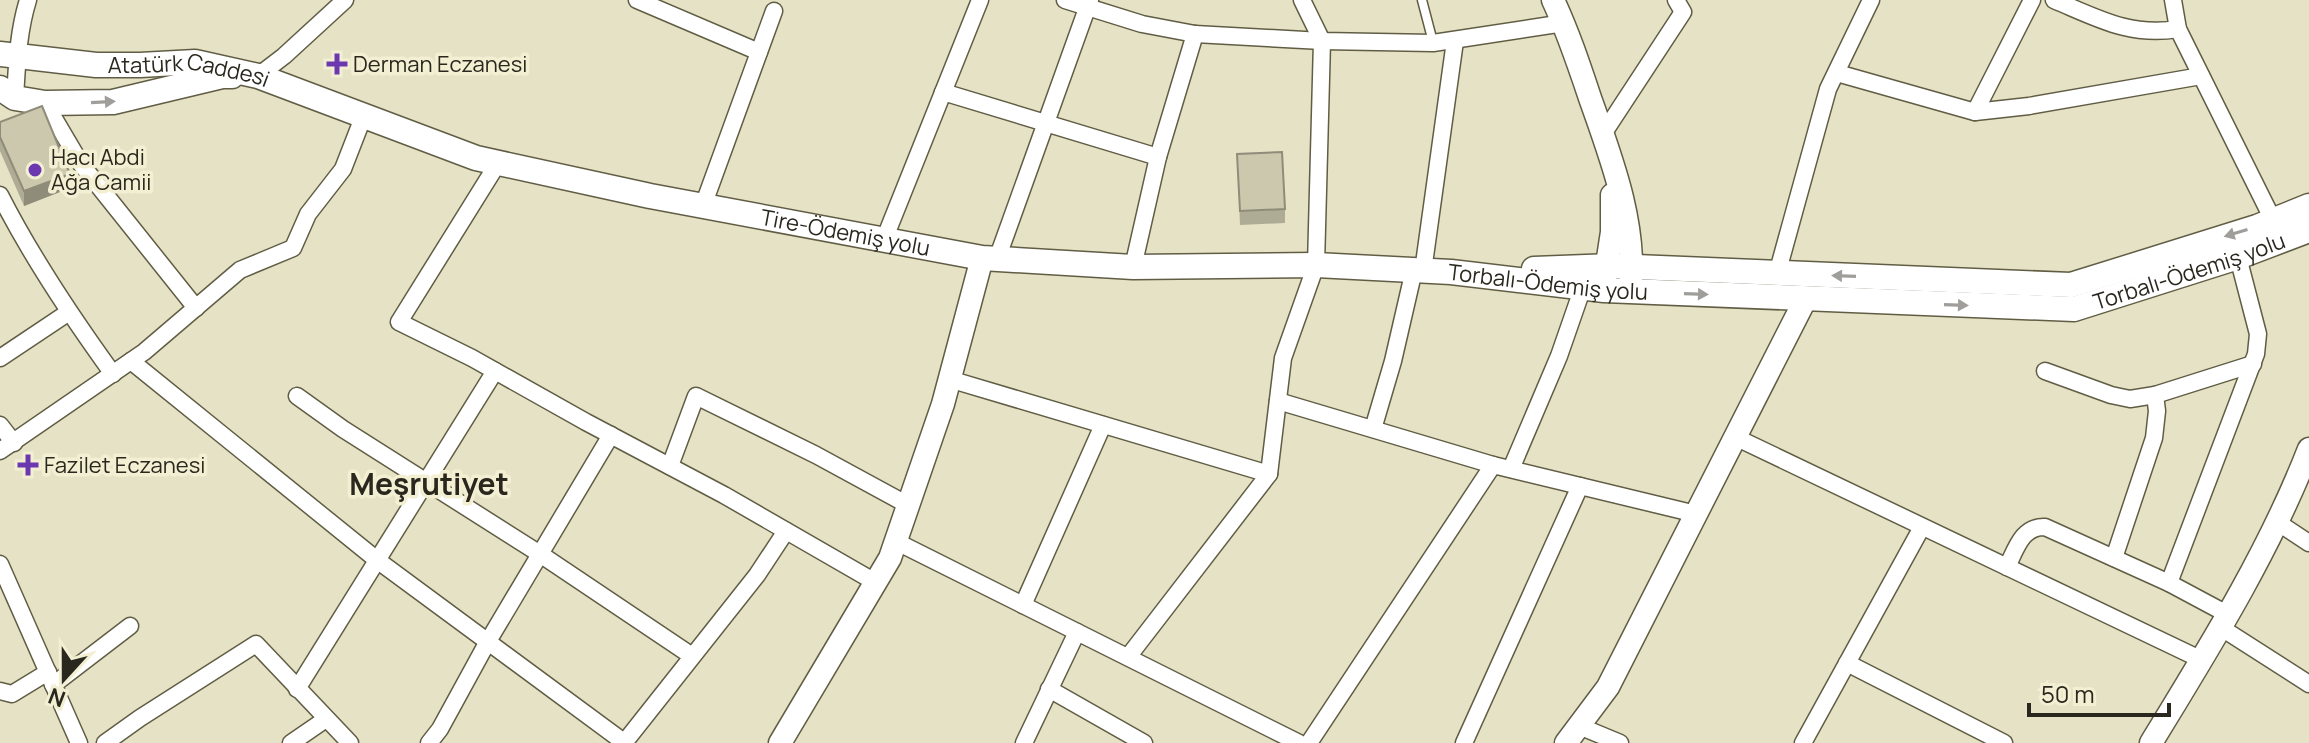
<svg xmlns="http://www.w3.org/2000/svg" width="2309" height="743" font-family="Manrope,sans-serif">
  <style>
    .lines { fill: none; stroke-linecap: round; stroke-linejoin: round }
    .service-casing { stroke: #605d44; stroke-width: 11 }
    .minor-casing { stroke: #605d44; stroke-width: 19 }
    .tertiary-casing { stroke: #605d44; stroke-width: 25 }
    .secondary-casing { stroke: #605d44; stroke-width: 27 }
    .service { stroke: #fff; stroke-width: 8 }
    .minor { stroke: #fff; stroke-width: 16 }
    .tertiary { stroke: #fff; stroke-width: 22 }
    .secondary { stroke: #fff; stroke-width: 24 }
    .wall { fill: #afac95 }
    .shaded-wall { fill: #8f8c79 }
    .building { fill: #ccc8ad; stroke: #8f8c79; stroke-width: 2 }
    .oneway { fill: #9f9e9a }
    .poi-dot { fill: #6b38af; stroke: #f3efd3; stroke-width: 3 }
    .labels { text-anchor: middle; dominant-baseline: central; stroke-width: 7; stroke-linejoin: round; paint-order: stroke }
    .poi-label { font-size: 22px; fill: #2a281e; stroke: #f3efd3; text-anchor: start }
    .street-label { font-size: 22px; fill: #2a281e; stroke: #f3efd3 }
    .district-label { font-size: 30px; font-weight: bold; fill: #2a281e; stroke: #f3efd3 }
  </style>
  <rect width="100%" height="100%" fill="#e6e2c6"/>
  <g class="lines">
    <defs>
      <polyline id="service" points="1422,0 1433,42"/>
      <g id="minor">
        <polyline points="637,0 759,52"/>
        <polyline points="1065,0 1142,24 1195,34 1322,41 1433,43 1564,23"/>
        <path d="M2054,0c43,18 76,37 124,29"/>
        <polyline points="2173,0 2178,29 2273,220"/>
        <polyline points="1837,73 1975,112 2032,0"/>
        <polyline points="258,76 284,56 345,0"/>
        <polyline points="943,92 1158,157"/>
        <path d="M15,98c2,-33 3,-66 13,-98"/>
        <polyline points="45,103 81,164 196,308"/>
        <polyline points="1975,112 2029,106 2201,76"/>
        <polyline points="1603,134 1683,12 1676,0"/>
        <polyline points="498,163 399,322 472,358 586,422 724,495 875,582"/>
        <path d="M0,195c32,63 71,121 113,179"/>
        <polyline points="703,206 774,11"/>
        <polyline points="884,240 980,0"/>
        <polyline points="997,259 1090,0"/>
        <polyline points="1133,267 1158,157 1195,34"/>
        <polyline points="1423,271 1455,41"/>
        <polyline points="1777,274 1828,89 1871,0"/>
        <polyline points="0,358 69,312"/>
        <polyline points="131,361 377,560 625,743"/>
        <polyline points="2045,371 2111,395 2130,399 2155,395 2253,364"/>
        <polyline points="949,379 1269,474"/>
        <polyline points="297,396 343,429 540,554 692,656"/>
        <polyline points="1278,401 1493,465"/>
        <polyline points="0,425 14,443"/>
        <polyline points="1373,429 1393,361 1414,270"/>
        <polyline points="1735,437 2202,660"/>
        <polyline points="0,451 144,352 240,270 293,248 308,214 343,169 364,115"/>
        <polyline points="670,466 696,396 816,455 908,505"/>
        <polyline points="1511,469 1559,356 1583,287"/>
        <polyline points="2277,522 2309,543"/>
        <polyline points="895,541 1299,743"/>
        <polyline points="2114,558 2154,438 2157,411 2155,395"/>
        <polyline points="0,564 79,743"/>
        <path d="M2007,567c9,-18 15,-41 38,-40l124,56 58,31"/>
        <polyline points="2169,583 2256,354 2258,334 2238,257"/>
        <polyline points="1023,605 1103,425"/>
        <polyline points="2220,627 2309,684"/>
        <polyline points="1128,657 1269,474 1283,358 1316,265 1322,41 1302,0"/>
        <polyline points="1847,663 2004,743"/>
        <polyline points="53,685 130,626"/>
        <polyline points="297,689 495,371"/>
        <polyline points="1049,689 1144,743"/>
        <polyline points="0,691 12,694 48,672"/>
        <polyline points="1579,726 1620,743"/>
        <polyline points="105,743 140,718 256,644 350,743"/>
        <polyline points="291,743 326,719"/>
        <polyline points="429,743 440,729 487,643 611,435"/>
        <polyline points="624,743 757,575 786,531"/>
        <polyline points="1024,743 1077,632"/>
        <polyline points="1309,743 1493,465 1696,514"/>
        <polyline points="1464,743 1580,486"/>
        <polyline points="1803,743 1922,527"/>
      </g>
      <g id="tertiary">
        <path d="M1553,0c15,32 26,65 37,98 22,62 47,127 40,193"/>
        <polyline points="1604,284 1612,232 1612,195"/>
        <polyline points="780,743 890,558 943,404 982,258"/>
        <polyline points="1566,743 1608,687 1806,298"/>
        <path d="M2151,743c58,-95 118,-191 158,-294"/>
      </g>
      <g id="secondary">
        <path id="s1" d="M0,54l96,11h44l55,-3 63,14 218,82 174,38 332,62 151,9 183,-2 135,7 153,18 470,19 164,-52 71,-27"/>
        <polyline points="0,88 15,98 45,103 113,102 222,76 232,76"/>
        <polyline points="1534,269 1612,266 2071,285 2257,227 2309,206"/>
      </g>
    </defs>
    <!-- service casing -->
    <use href="#service" class="service-casing"/>
    <!-- minor casing -->
    <use href="#minor" class="minor-casing"/>
    <!-- tertiary casing -->
    <use href="#tertiary" class="tertiary-casing"/>
    <!-- secondary casing -->
    <use href="#secondary" class="secondary-casing"/>
    <!-- service -->
    <use href="#service" class="service"/>
    <!-- minor -->
    <use href="#minor" class="minor"/>
    <!-- tertiary -->
    <use href="#tertiary" class="tertiary"/>
    <!-- secondary -->
    <use href="#secondary" class="secondary"/>
  </g>
  <!-- wall -->
  <g class="wall">
    <polygon points="0,122 70,188 24,206 0,151"/>
    <polygon points="1237,154 1285,209 1285,223 1240,225"/>
  </g>
  <!-- shaded-wall -->
  <polygon class="shaded-wall" points="70,174 70,188 24,206 24,191"/>
  <!-- building -->
  <g class="building">
    <polygon points="42,106 70,174 24,191 0,137 0,122"/>
    <polygon points="1282,152 1285,209 1240,211 1237,154"/>
  </g>
  <!-- one-way arrows -->
  <defs><path id="oneway-solid" d="M-6-.8H1V-3.2L6.5 0L1 3.2V.8H-6Z" transform="scale(2)"/></defs>
  <g class="oneway">
    <use href="#oneway-solid" transform="translate(103 102) rotate(-3)"/>
    <use href="#oneway-solid" transform="translate(2236 233) rotate(163)"/>
    <use href="#oneway-solid" transform="translate(1844 276) rotate(-178)"/>
    <use href="#oneway-solid" transform="translate(1696 294) rotate(2)"/>
    <use href="#oneway-solid" transform="translate(1956 305) rotate(2)"/>
  </g>
  <!-- markers -->
  <g class="poi-dot">
    <path d="M333 52h8v8h8v8h-8v8h-8v-8h-8v-8h8z"/>
    <circle cx="35" cy="170" r="8"/>
    <path d="M24 453h8v8h8v8h-8v8h-8v-8h-8v-8h8z"/>
  </g>
  <g class="labels">
    <!-- poi labels -->
    <g class="poi-label">
      <text x="353" y="64">Derman Eczanesi</text>
      <text x="51" y="157">Hacı Abdi<tspan x="51" dy="25">Ağa Camii</tspan></text>
      <text x="44" y="465">Fazilet Eczanesi</text>
    </g>
    <!-- street labels -->
    <g class="street-label">
      <text stroke="none"><textPath href="#s1" startOffset="190">Atatürk Caddesi</textPath></text>
      <text stroke="none"><textPath href="#s1" startOffset="870">Tire-Ödemiş yolu</textPath></text>
      <text stroke="none"><textPath href="#s1" startOffset="2224">Torbalı-Ödemiş yolu</textPath></text>
      <text stroke="none"><textPath href="#s1" startOffset="1576">Torbalı-Ödemiş yolu</textPath></text>
    </g>
    <!-- district labels -->
    <g class="district-label">
      <text x="429" y="483">Meşrutiyet</text>
    </g>
  </g>
  <!-- north arrow -->
  <g transform="translate(64 679) rotate(201)" stroke="#f3efd3" stroke-width="6" paint-order="stroke">
  <path d="M0-6L14 30L0 20L-14 30Z" fill="#2a281e"/>
  <text y="-12" font-size="22" font-weight="bold" text-anchor="middle" fill="#2a281e">N</text>
  </g>
  <!-- scale -->
  <path d="M2029 703v12h140v-12" fill="none" stroke="#2a281e" stroke-width="4"/>
  <text x="2041" y="703" font-size="24" fill="#2a281e" stroke="#f3efd3" stroke-width="6" paint-order="stroke">50 m</text>
</svg>
